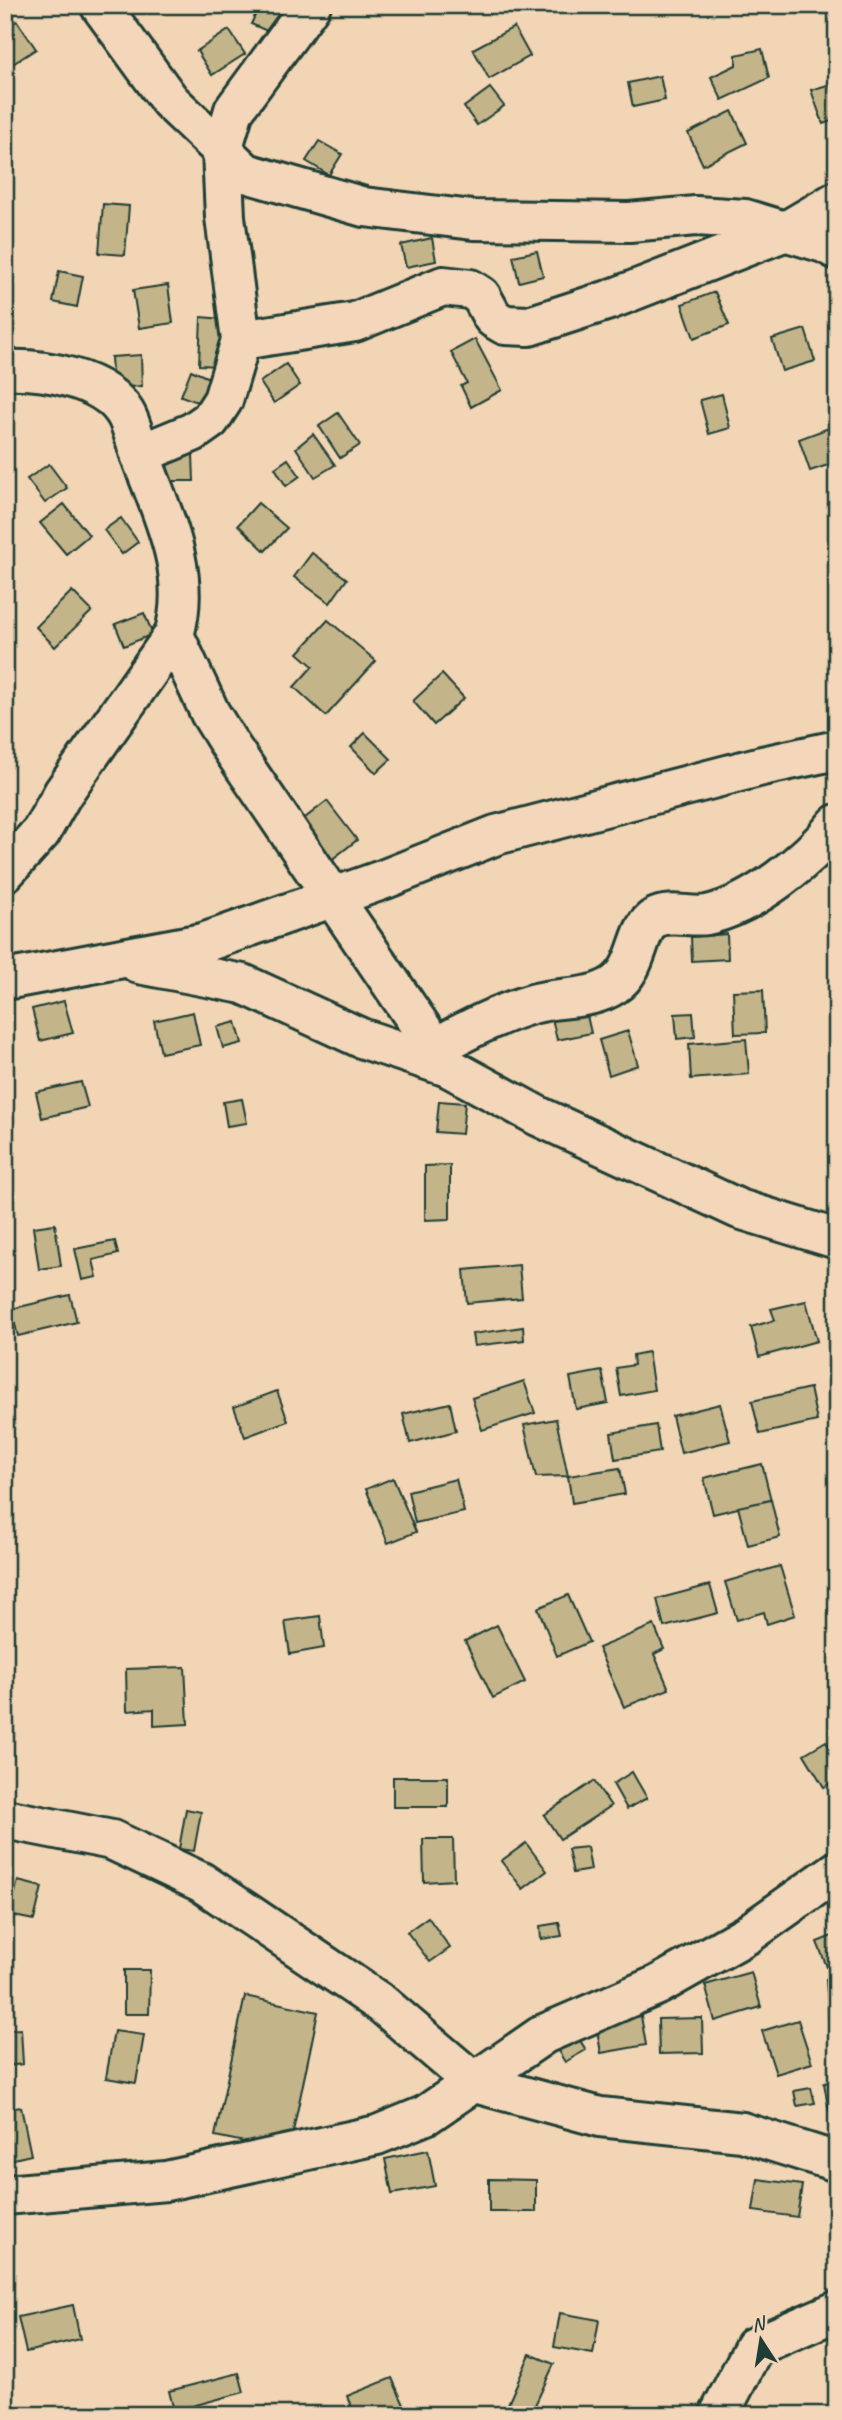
<svg xmlns="http://www.w3.org/2000/svg" width="842" height="2420" font-family="Caveat,sans-serif">
  <style>
    .building { fill: #c4b48a; stroke: #1f3d34; stroke-width: 2 }
    .lines { fill: none; stroke-linecap: round; stroke-linejoin: round }
    .street-casing { stroke: #1f3d34; stroke-width: 44 }
    .street { stroke: #f4d7ba; stroke-width: 38 }
  </style>
  <rect width="100%" height="100%" fill="#f2d5b4"/>
  <filter id="ink" filterUnits="userSpaceOnUse"><feTurbulence type="fractalNoise" baseFrequency=".0143" numOctaves="2"/><feDisplacementMap in="SourceGraphic" scale="14" xChannelSelector="R" yChannelSelector="G"/><feConvolveMatrix kernelMatrix="1 2 1 2 8 2 1 2 1" color-interpolation-filters="sRGB"/></filter>
  <g filter="url(#ink)">
    <!-- building -->
    <g class="building">
      <polygon points="260,5 283,15 274,34 251,24"/>
      <polygon points="17,21 36,49 5,69 5,29"/>
      <polygon points="514,27 530,56 489,79 473,49"/>
      <polygon points="229,30 245,54 212,75 197,51"/>
      <polygon points="762,49 769,78 722,100 711,77 736,65 736,55"/>
      <polygon points="660,76 665,100 633,107 628,83"/>
      <polygon points="837,82 837,119 823,124 811,90"/>
      <polygon points="490,88 504,106 477,125 464,107"/>
      <polygon points="732,111 747,143 703,165 688,133"/>
      <polygon points="319,141 342,154 329,175 306,161"/>
      <polygon points="103,204 129,206 125,255 99,253"/>
      <polygon points="432,238 436,261 406,267 401,245"/>
      <polygon points="537,251 543,276 519,282 513,256"/>
      <polygon points="59,271 83,276 77,307 53,302"/>
      <polygon points="168,285 173,323 139,328 133,290"/>
      <polygon points="715,292 729,325 694,338 682,304"/>
      <polygon points="201,317 222,319 220,366 199,365"/>
      <polygon points="805,329 815,361 782,371 772,339"/>
      <polygon points="475,339 502,390 471,407 461,386 467,383 451,352"/>
      <polygon points="141,355 142,386 113,388 111,357"/>
      <polygon points="286,364 300,385 274,403 260,382"/>
      <polygon points="191,370 211,379 200,403 181,396"/>
      <polygon points="722,394 730,428 709,434 700,400"/>
      <polygon points="338,413 360,445 340,458 319,426"/>
      <polygon points="837,425 837,462 810,471 799,439"/>
      <polygon points="313,434 335,465 315,477 296,448"/>
      <polygon points="193,454 194,481 168,481 167,455"/>
      <polygon points="288,459 300,476 286,486 275,468"/>
      <polygon points="49,464 67,488 45,503 27,479"/>
      <polygon points="258,503 287,528 265,551 238,525"/>
      <polygon points="64,504 89,535 66,554 40,523"/>
      <polygon points="121,518 138,542 122,554 104,530"/>
      <polygon points="312,553 347,579 330,603 294,577"/>
      <polygon points="72,591 92,611 55,647 36,627"/>
      <polygon points="144,613 153,634 124,646 115,624"/>
      <polygon points="328,620 376,661 326,716 294,687 313,666 298,653"/>
      <polygon points="442,674 464,698 434,725 413,701"/>
      <polygon points="365,733 391,759 376,773 351,747"/>
      <polygon points="327,801 357,840 326,864 296,825"/>
      <polygon points="727,934 728,959 692,961 691,937"/>
      <polygon points="763,990 765,1033 735,1034 733,991"/>
      <polygon points="64,1001 73,1033 40,1041 32,1009"/>
      <polygon points="585,1007 591,1033 557,1040 551,1014"/>
      <polygon points="193,1012 200,1045 161,1053 154,1021"/>
      <polygon points="693,1013 695,1037 677,1039 675,1014"/>
      <polygon points="236,1022 242,1043 223,1048 217,1027"/>
      <polygon points="628,1031 638,1065 609,1075 599,1040"/>
      <polygon points="746,1039 749,1074 691,1079 689,1044"/>
      <polygon points="81,1082 88,1107 42,1118 36,1092"/>
      <polygon points="242,1099 247,1123 227,1126 223,1102"/>
      <polygon points="439,1101 465,1103 462,1134 436,1132"/>
      <polygon points="450,1165 450,1219 425,1220 425,1166"/>
      <polygon points="55,1224 61,1266 39,1269 33,1227"/>
      <polygon points="115,1241 118,1254 93,1260 97,1277 82,1280 75,1249"/>
      <polygon points="519,1265 522,1298 467,1303 464,1270"/>
      <polygon points="70,1295 77,1322 18,1336 11,1309"/>
      <polygon points="806,1301 817,1341 759,1357 751,1327 775,1320 771,1309"/>
      <polygon points="523,1327 524,1340 474,1346 472,1334"/>
      <polygon points="648,1352 654,1390 621,1396 616,1368 634,1365 633,1355"/>
      <polygon points="602,1371 608,1403 576,1409 570,1377"/>
      <polygon points="524,1381 535,1413 482,1430 472,1398"/>
      <polygon points="810,1388 817,1421 760,1434 752,1401"/>
      <polygon points="277,1391 288,1421 245,1437 234,1407"/>
      <polygon points="450,1403 456,1431 410,1443 403,1414"/>
      <polygon points="720,1404 730,1441 681,1453 672,1416"/>
      <polygon points="556,1419 568,1476 536,1477 524,1425"/>
      <polygon points="656,1425 660,1452 615,1459 611,1433"/>
      <polygon points="762,1464 771,1500 713,1514 704,1478"/>
      <polygon points="620,1468 625,1494 572,1503 568,1476"/>
      <polygon points="393,1478 416,1532 388,1543 366,1489"/>
      <polygon points="456,1479 464,1512 415,1523 408,1491"/>
      <polygon points="771,1500 780,1537 748,1545 738,1507"/>
      <polygon points="780,1566 795,1615 767,1624 764,1612 737,1620 725,1582"/>
      <polygon points="710,1585 718,1613 664,1627 657,1599"/>
      <polygon points="568,1595 589,1642 557,1656 538,1608"/>
      <polygon points="320,1616 324,1648 290,1654 285,1621"/>
      <polygon points="497,1625 525,1682 493,1698 465,1641"/>
      <polygon points="654,1625 664,1649 654,1654 669,1689 624,1707 598,1648"/>
      <polygon points="185,1667 188,1724 154,1726 154,1709 127,1711 126,1669"/>
      <polygon points="826,1741 837,1758 837,1779 824,1787 804,1754"/>
      <polygon points="632,1772 647,1798 627,1809 613,1784"/>
      <rect x="393" y="1777" width="55" height="30"/>
      <polygon points="594,1781 611,1806 560,1839 544,1815"/>
      <polygon points="186,1809 201,1812 194,1851 179,1849"/>
      <polygon points="423,1839 453,1839 454,1880 424,1882"/>
      <polygon points="526,1843 547,1871 523,1889 501,1861"/>
      <polygon points="587,1847 591,1870 573,1873 568,1849"/>
      <polygon points="18,1881 42,1887 34,1920 9,1915"/>
      <polygon points="428,1917 450,1948 430,1962 407,1932"/>
      <polygon points="559,1923 562,1936 541,1939 540,1926"/>
      <polygon points="837,1934 837,1963 827,1967 817,1942"/>
      <polygon points="124,1970 150,1970 149,2014 124,2014"/>
      <polygon points="751,1972 761,2007 715,2021 705,1985"/>
      <polygon points="826,1979 837,1979 837,2022 829,2022"/>
      <polygon points="245,1996 318,2012 289,2151 215,2136"/>
      <polygon points="641,2016 646,2045 601,2053 596,2024"/>
      <polygon points="702,2018 703,2053 659,2054 658,2019"/>
      <polygon points="798,2020 812,2063 776,2074 762,2031"/>
      <polygon points="21,2029 23,2064 5,2066 5,2030"/>
      <polygon points="114,2031 144,2035 136,2083 106,2078"/>
      <polygon points="574,2031 586,2050 565,2062 553,2043"/>
      <polygon points="837,2081 837,2109 829,2111 824,2083"/>
      <polygon points="811,2088 815,2103 797,2106 794,2091"/>
      <polygon points="21,2107 31,2155 5,2161 5,2110"/>
      <polygon points="428,2150 435,2186 392,2194 385,2159"/>
      <polygon points="489,2179 536,2180 536,2212 489,2212"/>
      <polygon points="758,2179 802,2185 797,2217 753,2211"/>
      <polygon points="73,2305 80,2339 26,2352 18,2317"/>
      <polygon points="560,2313 599,2320 593,2354 554,2347"/>
      <polygon points="530,2354 554,2364 531,2414 508,2404"/>
      <polygon points="239,2373 244,2392 174,2411 169,2391"/>
      <polygon points="392,2378 404,2405 380,2415 355,2415 347,2396"/>
    </g>
    <g class="lines">
      <defs>
        <g id="street">
          <polyline points="100,5 170,101 246,173 364,207 473,220 629,222 696,216 745,219 824,243 837,250"/>
          <polyline points="241,340 355,322 443,286 470,289 481,296 493,318 505,325 529,326 609,300 786,231 837,201"/>
          <path d="M5,370c36,-2 99,8 120,43 7,11 10,28 15,41"/>
          <polyline points="174,635 210,713 231,747 448,1067"/>
          <path d="M5,872l36,-40 22,-39 111,-158c19,-63 -13,-123 -34,-181l53,-22 17,-12 13,-20 18,-60 -16,-123 -3,-66 12,-41 77,-105"/>
          <polyline points="139,964 243,984 361,1038 448,1067 538,1116 739,1209 837,1239"/>
          <polyline points="5,980 203,943 385,879 496,835 762,766 837,750"/>
          <path d="M435,1048c31,-18 63,-34 97,-44 27,-8 58,-3 82,-19 26,-17 22,-57 41,-67 15,-8 36,0 52,-3 46,-10 102,-55 130,-91"/>
          <polyline points="5,1819 112,1840 201,1882 382,2004 475,2083 600,2117 742,2132 837,2162"/>
          <polyline points="5,2195 166,2181 377,2135 426,2115 544,2034 658,1985 748,1934 837,1871"/>
          <polyline points="719,2415 754,2347 837,2311"/>
        </g>
      </defs>
      <!-- street casing -->
      <use href="#street" class="street-casing"/>
      <!-- street -->
      <use href="#street" class="street"/>
    </g>
  </g>
  <!-- margin -->
  <rect width="842" height="2420" fill="none" stroke="#f4d7ba" stroke-width="28"/>
  <rect x="14" y="14" width="814" height="2392" fill="none" stroke="#1f3d34" stroke-width="2.5" filter="url(#ink)"/>
  <!-- north arrow -->
  <g transform="translate(761 2340) rotate(348)" stroke="#f4d7ba" stroke-width="5" paint-order="stroke">
  <path d="M0-5L12 26L0 18L-12 26Z" fill="#1f3d34"/>
  <text y="-10" font-size="19" font-weight="bold" text-anchor="middle" fill="#1f3d34">N</text>
  </g>
</svg>
